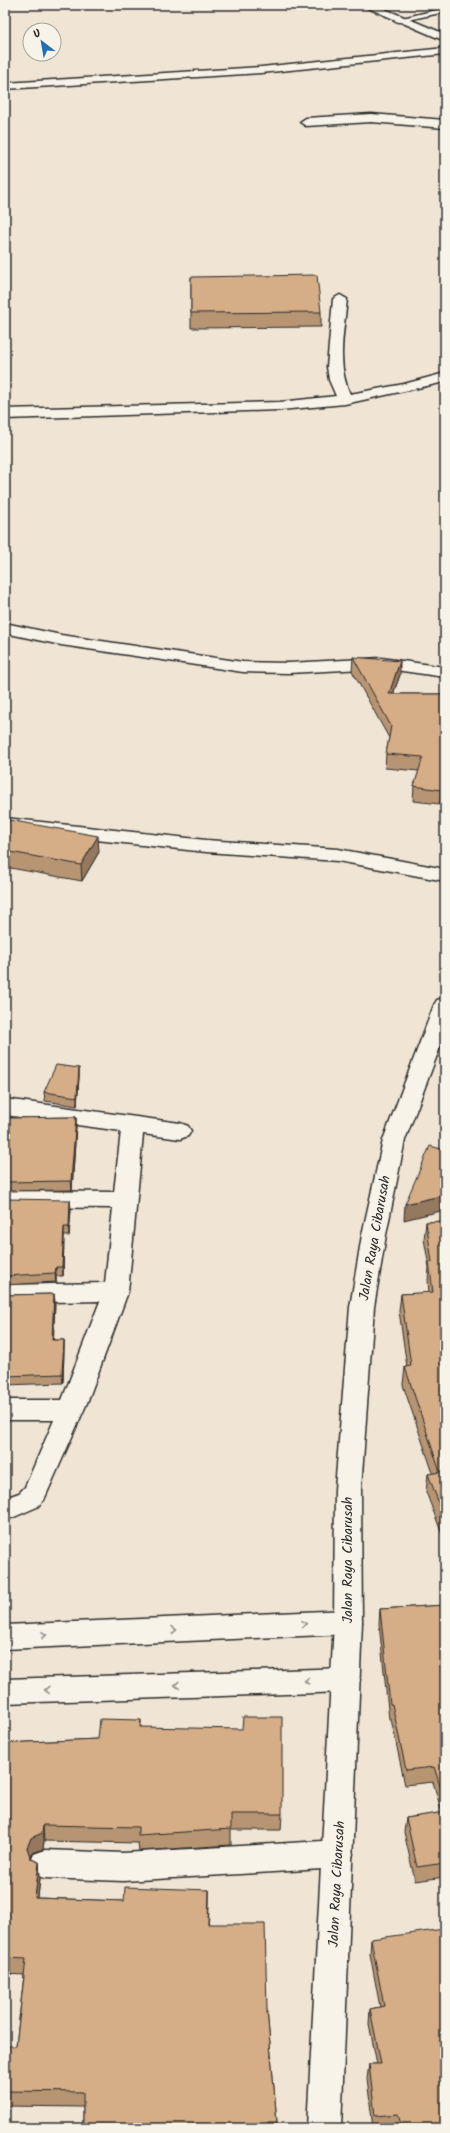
<svg xmlns="http://www.w3.org/2000/svg" width="450" height="2133" font-family="Kalam,sans-serif">
  <style>
    .lines { fill: none; stroke-linecap: round; stroke-linejoin: round }
    .lane-casing { stroke: #2b2b2b; stroke-width: 3 }
    .street-casing { stroke: #2b2b2b; stroke-width: 3 }
    .primary-casing { stroke: #2b2b2b; stroke-width: 3 }
    .lane { fill: #f7f3e8; fill-rule: evenodd }
    .street { fill: #f7f3e8; fill-rule: evenodd }
    .primary { fill: #f7f3e8; fill-rule: evenodd }
    .wall { fill: #b79573; stroke: #2b2b2b }
    .shaded-wall { fill: #95795e; stroke: #2b2b2b }
    .building { fill: #d5ad86; stroke: #2b2b2b }
    .oneway { stroke: #918f8a }
    .labels { text-anchor: middle; dominant-baseline: central; stroke-width: 3; stroke-linejoin: round; paint-order: stroke }
    .near-street-label { font-size: 14px; fill: #2b2b2b; stroke: #f7f3e8 }
  </style>
  <rect width="100%" height="100%" fill="#f0e5d4"/>
  <filter id="ink" filterUnits="userSpaceOnUse"><feTurbulence type="fractalNoise" baseFrequency=".025" numOctaves="2"/><feDisplacementMap in="SourceGraphic" scale="8" xChannelSelector="R" yChannelSelector="G"/><feConvolveMatrix kernelMatrix="1 2 1 2 8 2 1 2 1" color-interpolation-filters="sRGB"/></filter>
  <g filter="url(#ink)">
    <g class="lines">
      <defs>
        <polygon id="lane" points="445,8 445,12 398,22 394,20"/>
        <g id="street">
          <polygon points="445,48 445,54 261,73 5,89 5,83 261,67"/>
          <polygon points="371,114 445,120 445,128 371,122 306,126 300,122 306,118"/>
          <path d="M340,295l7,4c-3,32 -11,65 3,95l54,-10 41,-11v9l-100,22 -65,6 -275,9v-10l275,-7 56,-6 -7,-16 -2,-13 6,-68z"/>
          <polygon points="5,623 61,635 243,662 289,663 381,658 445,667 445,677 381,668 289,673 243,672 61,645 5,633"/>
          <polygon points="5,818 206,840 338,849 445,869 445,881 338,861 206,852 5,830"/>
          <polygon points="5,1099 180,1123 188,1126 191,1131 188,1136 180,1139 143,1134 128,1292 87,1403 44,1500 37,1507 5,1521 5,1498 19,1493 25,1487 54,1420 5,1420 5,1400 62,1400 100,1301 5,1303 5,1285 105,1283 113,1208 5,1207 5,1191 114,1192 121,1131 5,1115"/>
          <polygon points="348,1610 358,1614 362,1622 358,1630 348,1634 5,1649 5,1625"/>
          <polygon points="346,1668 356,1671 360,1680 356,1689 346,1692 5,1703 5,1679"/>
          <polygon points="338,1840 349,1844 353,1854 349,1864 338,1868 123,1881 45,1878 34,1874 30,1864 34,1854 45,1850 123,1853"/>
        </g>
        <g id="primary">
          <polygon points="361,5 375,5 445,34 445,41"/>
          <polygon points="445,998 445,1034 405,1140 386,1235 374,1307 361,1489 362,1622 341,2128 307,2128 334,1622 335,1489 350,1307 362,1235 383,1140 434,1005 437,1000"/>
        </g>
      </defs>
      <!-- lane casing -->
      <use href="#lane" class="lane-casing"/>
      <!-- street casing -->
      <use href="#street" class="street-casing"/>
      <!-- primary casing -->
      <use href="#primary" class="primary-casing"/>
      <!-- lane -->
      <use href="#lane" class="lane"/>
      <!-- street -->
      <use href="#street" class="street"/>
      <!-- primary -->
      <use href="#primary" class="primary"/>
    </g>
    <!-- wall -->
    <g class="wall">
      <polygon points="191,277 321,312 321,327 191,328"/>
      <polygon points="353,657 400,675 393,694 445,694 445,787 440,804 413,801 414,786 419,771 385,768 386,754 389,738 352,671"/>
      <polygon points="5,826 99,852 82,881 5,867"/>
      <polygon points="79,1068 79,1077 77,1106 45,1101 44,1092"/>
      <polygon points="76,1117 76,1126 72,1190 5,1191 5,1118"/>
      <polygon points="5,1199 71,1209 69,1236 64,1236 63,1276 56,1276 56,1282 5,1285"/>
      <polygon points="445,1221 445,1542 426,1492 428,1474 433,1473 403,1385 405,1367 407,1367 399,1311 401,1294 429,1293 428,1280 429,1267 424,1239 426,1222"/>
      <polygon points="54,1294 55,1303 53,1340 64,1340 64,1349 63,1383 5,1385 5,1295"/>
      <polygon points="445,1605 445,1877 415,1881 404,1832 406,1818 442,1813 433,1782 405,1785 391,1719 389,1719 379,1624 380,1609"/>
      <polygon points="141,1720 141,1727 282,1814 281,1830 231,1830 231,1845 139,1851 138,1843 44,1841 43,1849 33,1853 31,1858 31,1859 39,1862 40,1878 38,1898 124,1901 209,1890 208,1924 267,2010 277,2122 277,2128 83,2128 83,2107 6,2106 5,2097 5,2082 16,2046 24,1975 5,1974 5,1852 7,1837 5,1837 5,1743 98,1739"/>
      <polygon points="371,1939 445,2128 373,2128 367,2079 369,2064 377,2064 369,2024 370,2009 380,2007 370,1954"/>
    </g>
    <!-- shaded-wall -->
    <g class="shaded-wall">
      <polygon points="400,661 400,675 388,708 389,694"/>
      <polygon points="445,776 445,787 440,804 441,790"/>
      <polygon points="98,836 99,852 82,881 81,865"/>
      <polygon points="79,1068 79,1077 77,1106 77,1097"/>
      <polygon points="76,1117 76,1126 72,1190 71,1181"/>
      <polygon points="445,1195 445,1210 404,1220 405,1204"/>
      <polygon points="70,1200 71,1209 69,1236 69,1227"/>
      <polygon points="64,1227 64,1236 63,1276 62,1267"/>
      <polygon points="56,1267 56,1282 55,1273"/>
      <polygon points="54,1294 55,1303 53,1350 52,1340"/>
      <polygon points="64,1340 64,1349 63,1383 62,1374"/>
      <polygon points="6,1449 7,1459 6,1484 5,1470"/>
      <polygon points="43,1825 44,1841 43,1849 33,1853 29,1863 27,1848 31,1838"/>
      <polygon points="39,1862 40,1878 36,1914 35,1898"/>
      <polygon points="209,1890 209,1905 208,1940 208,1924"/>
    </g>
    <!-- building -->
    <g class="building">
      <polygon points="317,275 321,312 191,313 191,277"/>
      <polygon points="353,657 400,661 389,694 445,694 445,776 441,790 414,786 423,757 386,754 391,726"/>
      <polygon points="9,820 98,836 81,865 5,851 5,826"/>
      <polygon points="56,1065 79,1068 77,1097 44,1092"/>
      <polygon points="76,1117 71,1181 5,1182 5,1118"/>
      <polygon points="430,1146 445,1150 445,1195 405,1204"/>
      <polygon points="5,1199 70,1200 69,1227 64,1227 62,1267 56,1267 55,1273 5,1276"/>
      <polygon points="445,1221 445,1520 428,1474 440,1472 405,1367 411,1366 401,1294 433,1292 429,1262 432,1262 426,1222"/>
      <polygon points="54,1294 52,1340 64,1340 62,1374 5,1376 5,1295"/>
      <polygon points="6,1449 5,1470 5,1450"/>
      <polygon points="445,1605 445,1801 434,1767 406,1770 392,1704 390,1704 380,1609"/>
      <polygon points="243,1717 282,1717 282,1814 231,1814 231,1829 138,1835 138,1827 43,1825 42,1833 31,1838 27,1848 31,1859 39,1862 35,1898 124,1901 125,1887 209,1890 208,1924 265,1924 267,2010 277,2122 268,2122 268,2128 83,2128 83,2092 5,2091 5,2082 8,2046 16,2046 26,1959 5,1958 5,1852 9,1821 5,1821 5,1743 98,1739 100,1719 141,1720 140,1727 242,1729"/>
      <polygon points="445,1812 445,1863 417,1867 406,1818"/>
      <polygon points="444,1929 445,1933 445,2128 402,2128 398,2114 375,2116 369,2064 381,2064 370,2009 384,2006 371,1939"/>
    </g>
    <!-- one-way arrows -->
    <defs><path id="oneway-chevron" d="M-2-3.5L2.5 0L-2 3.5" fill="none" stroke-width="1.6" stroke-linecap="round" stroke-linejoin="round"/></defs>
    <g class="oneway">
      <use href="#oneway-chevron" transform="translate(304 1624) rotate(-2)"/>
      <use href="#oneway-chevron" transform="translate(174 1630) rotate(-2)"/>
      <use href="#oneway-chevron" transform="translate(44 1635) rotate(-2)"/>
      <use href="#oneway-chevron" transform="translate(307 1681) rotate(178)"/>
      <use href="#oneway-chevron" transform="translate(177 1685) rotate(178)"/>
      <use href="#oneway-chevron" transform="translate(47 1690) rotate(178)"/>
    </g>
  </g>
  <g class="labels">
    <!-- near-street labels -->
    <g class="near-street-label">
      <text transform="translate(375 1238) rotate(-80)">Jalan Raya Cibarusah</text>
      <text transform="translate(348 1560) rotate(-90)">Jalan Raya Cibarusah</text>
      <text transform="translate(337 1884) rotate(-87)">Jalan Raya Cibarusah</text>
    </g>
  </g>
  <!-- margin -->
  <rect width="450" height="2133" fill="none" stroke="#f7f3e8" stroke-width="20"/>
  <rect x="10" y="10" width="430" height="2113" fill="none" stroke="#2b2b2b" stroke-width="1.5" filter="url(#ink)"/>
  <!-- north arrow -->
  <g transform="translate(42 42) rotate(329)"><circle r="19" fill="#f7f3e8" stroke="#a5a39c"/>
  <path d="M0-3L7 15L0 10L-7 15Z" fill="#1f6fb2"/>
  <text y="-6" font-size="11" font-weight="bold" text-anchor="middle" fill="#2b2b2b">U</text>
  </g>
</svg>
